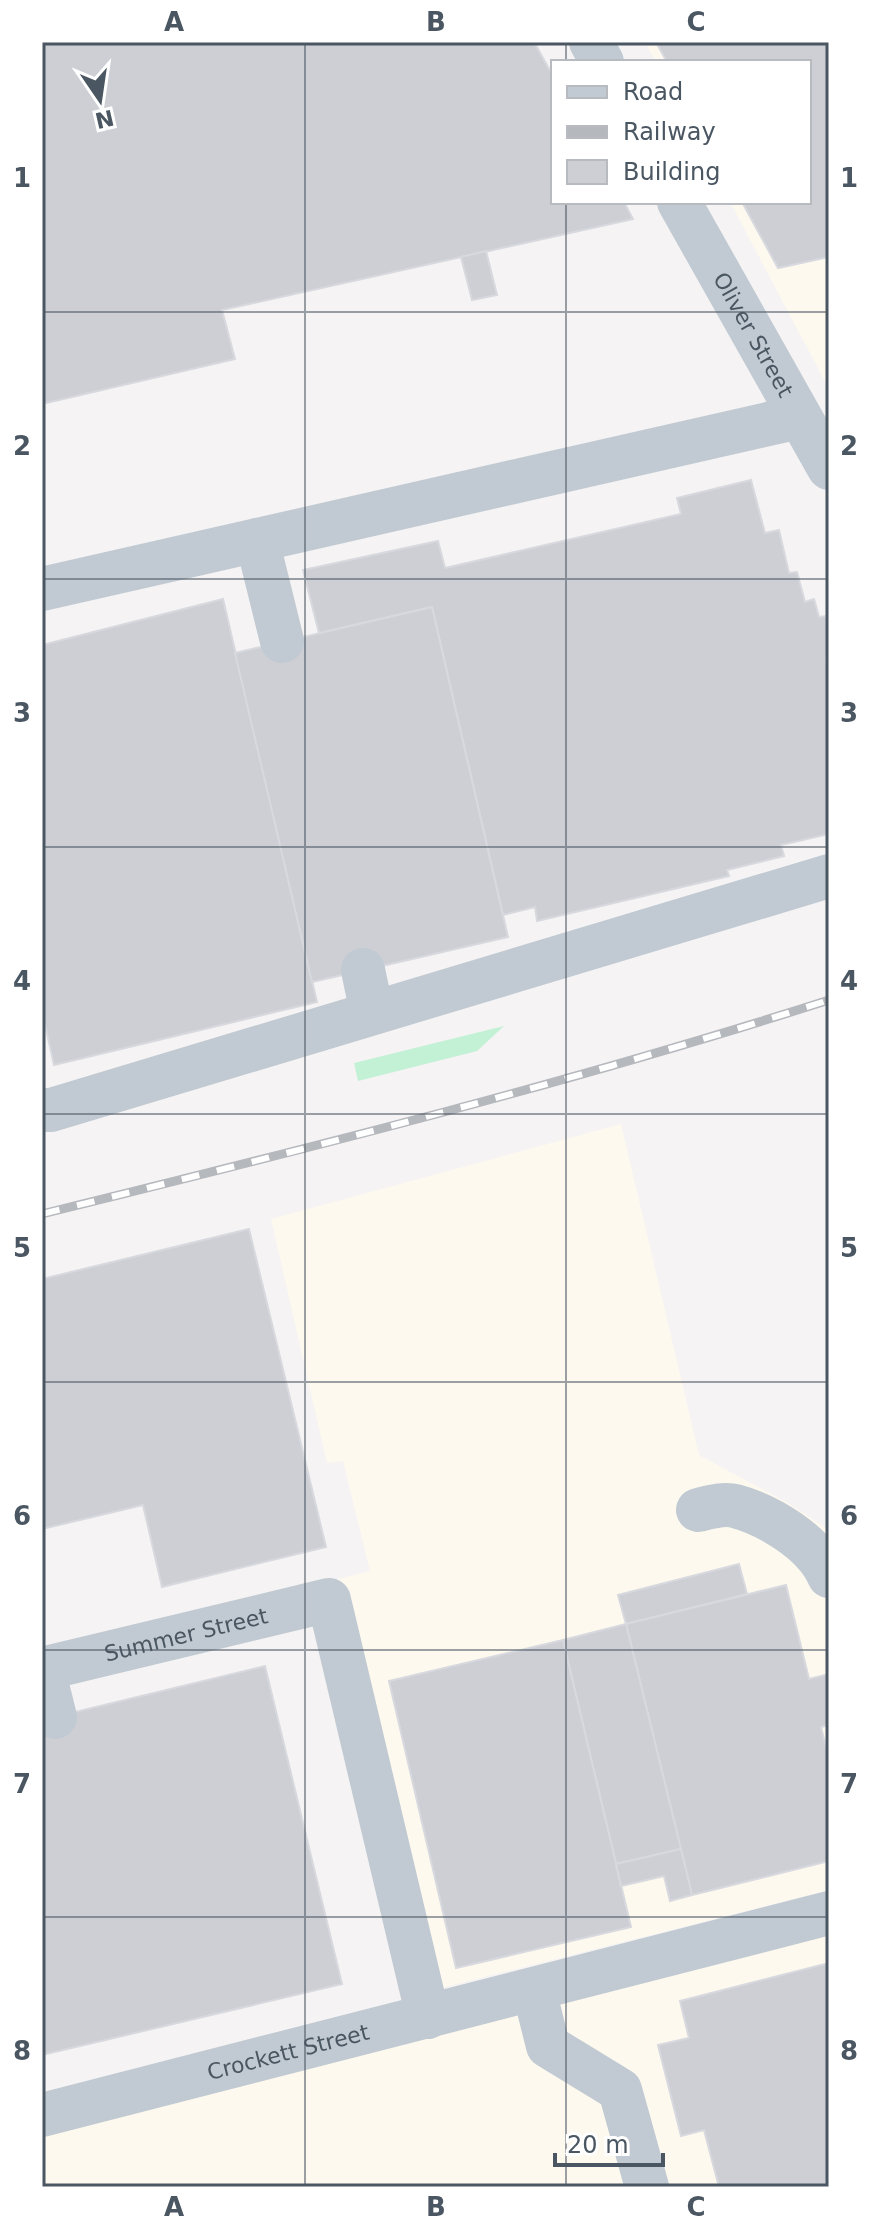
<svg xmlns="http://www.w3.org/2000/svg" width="871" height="2229" font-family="'DejaVu Sans',sans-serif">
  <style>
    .commercial { fill: #fdf9ef }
    .green { fill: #c3f1d5 }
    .building { fill: #cdcfd5; stroke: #d7d9de; stroke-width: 2 }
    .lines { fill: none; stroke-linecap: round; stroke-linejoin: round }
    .minor { stroke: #c1cad2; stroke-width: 44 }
    .rail-casing { stroke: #b5b8bd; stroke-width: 9 }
    .rail { stroke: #fff; stroke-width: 6; stroke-dasharray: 18; stroke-linecap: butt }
    .grid { fill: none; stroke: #4a5661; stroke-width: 2; stroke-opacity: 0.55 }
    .labels { text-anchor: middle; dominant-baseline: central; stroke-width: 8; stroke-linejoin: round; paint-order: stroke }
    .street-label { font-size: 22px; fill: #4a5661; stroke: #fff }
    .neatline { fill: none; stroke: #4a5661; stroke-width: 3 }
    .grid-label { font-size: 26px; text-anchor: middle; font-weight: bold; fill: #4a5661 }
  </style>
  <rect width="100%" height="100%" fill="#f5f3f3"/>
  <!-- commercial -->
  <g class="commercial">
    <polygon points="645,42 829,42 829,389 730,202 809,202 809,62 656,62"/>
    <polygon points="621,1124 699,1455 788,1503 829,1530 829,1890 413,1995 312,1586 370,1571 343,1461 327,1463 271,1219"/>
    <polygon points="829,1924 829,2187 42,2187 42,2124"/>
  </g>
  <!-- green -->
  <polygon class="green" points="504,1026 477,1051 358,1081 354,1063"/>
  <!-- building -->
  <g class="building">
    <polygon points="42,42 534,42 553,76 553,202 624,202 633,219 222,310 235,359 42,404"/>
    <polygon points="656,42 829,42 829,257 778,268 742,202 809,202 809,62 667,62"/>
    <polygon points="486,251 497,295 472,300 461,257"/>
    <polygon points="751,480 765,533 779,530 789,573 797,572 805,602 814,599 819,617 826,616 829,627 829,658 826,658 829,669 829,834 781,845 784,856 727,870 729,876 537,921 535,907 503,915 432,607 319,633 303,570 438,541 445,568 681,514 677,498"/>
    <polygon points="223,599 317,1002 54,1065 42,1011 42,645"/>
    <polygon points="432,607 508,937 312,982 235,653"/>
    <polygon points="249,1229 326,1547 162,1587 143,1505 42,1529 42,1279"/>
    <polygon points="739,1564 747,1594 626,1624 618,1595"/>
    <polygon points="786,1585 809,1679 829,1674 829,1725 821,1727 829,1759 829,1861 692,1895 626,1624"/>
    <polygon points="626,1624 681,1849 616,1864 563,1640"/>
    <polygon points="563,1640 631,1927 456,1968 389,1681"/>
    <polygon points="265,1666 342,1984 42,2055 42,1720"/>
    <polygon points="681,1849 692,1895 670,1901 664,1876 621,1886 616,1864"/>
    <polygon points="829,1963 829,2187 719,2187 704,2130 681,2136 658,2045 689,2038 680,2001"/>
  </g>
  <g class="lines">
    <!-- minor -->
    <g class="minor">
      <polyline points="591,42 602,62"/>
      <path id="s1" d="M679,202l150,266"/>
      <polyline points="257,540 282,641"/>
      <polyline points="42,589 799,417"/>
      <polyline points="363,970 372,1013"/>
      <polyline points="42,1110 51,1110 829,876"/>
      <path d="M698,1510c12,-3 26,-7 37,-4 34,9 80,37 94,70"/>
      <path id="s2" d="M42,1669l287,-69 99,417"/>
      <polyline points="43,1669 55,1717"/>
      <polyline points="534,1990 548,2046 620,2090 647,2187"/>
      <path id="s3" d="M42,2115l787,-202"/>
    </g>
    <defs>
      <path id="rail" d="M42,1214c264,-65 528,-131 787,-214"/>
    </defs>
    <!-- rail casing -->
    <use href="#rail" class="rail-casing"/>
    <!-- rail -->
    <use href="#rail" class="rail"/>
  </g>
  <!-- grid -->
  <path class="grid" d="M305,42v2145M566,42v20M566,202v1985M42,312h787M42,579h787M42,847h787M42,1114h787M42,1382h787M42,1650h787M42,1917h787"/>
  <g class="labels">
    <!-- street labels -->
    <g class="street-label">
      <text stroke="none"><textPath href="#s1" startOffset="152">Oliver Street</textPath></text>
      <text stroke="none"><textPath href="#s2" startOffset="148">Summer Street</textPath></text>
      <text stroke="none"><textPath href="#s3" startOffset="254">Crockett Street</textPath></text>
    </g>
  </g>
  <!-- border -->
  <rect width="871" height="2229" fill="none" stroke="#ffffff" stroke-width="88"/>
  <!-- legend -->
  <rect x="551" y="60" width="260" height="144" fill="#ffffff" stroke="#b7bbc0" stroke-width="2"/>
  <rect x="567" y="86" width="40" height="12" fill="#c1cad2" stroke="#b7bbc0" stroke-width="2"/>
  <text x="623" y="100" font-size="24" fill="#4a5661">Road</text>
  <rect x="567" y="126" width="40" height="12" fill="#b5b8bd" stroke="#b7bbc0" stroke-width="2"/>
  <text x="623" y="140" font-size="24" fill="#4a5661">Railway</text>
  <rect x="567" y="160" width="40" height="24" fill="#cdcfd5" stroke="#b7bbc0" stroke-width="2"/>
  <text x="623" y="180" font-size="24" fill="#4a5661">Building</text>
  <!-- north arrow -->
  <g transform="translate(100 100) rotate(167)" stroke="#ffffff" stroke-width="6" paint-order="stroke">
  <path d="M0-6L14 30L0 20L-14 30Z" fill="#4a5661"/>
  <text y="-12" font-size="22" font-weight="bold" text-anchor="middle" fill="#4a5661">N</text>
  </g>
  <!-- scale -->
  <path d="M555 2153v12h108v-12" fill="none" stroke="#4a5661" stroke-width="4"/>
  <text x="567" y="2153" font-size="24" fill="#4a5661" stroke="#ffffff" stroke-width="6" paint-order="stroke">20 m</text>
  <rect x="44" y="44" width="783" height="2141" class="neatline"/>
  <g class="grid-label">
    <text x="174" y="31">A</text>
    <text x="436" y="31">B</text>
    <text x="696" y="31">C</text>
    <text x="22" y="187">1</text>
    <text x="849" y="187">1</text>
    <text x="22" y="455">2</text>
    <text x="849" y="455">2</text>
    <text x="22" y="722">3</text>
    <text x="849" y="722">3</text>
    <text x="22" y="990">4</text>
    <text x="849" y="990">4</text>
    <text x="22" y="1257">5</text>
    <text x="849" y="1257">5</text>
    <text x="22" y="1525">6</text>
    <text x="849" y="1525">6</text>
    <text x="22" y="1793">7</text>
    <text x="849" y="1793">7</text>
    <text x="22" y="2060">8</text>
    <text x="849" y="2060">8</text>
    <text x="174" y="2216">A</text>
    <text x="436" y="2216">B</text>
    <text x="696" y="2216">C</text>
  </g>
</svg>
